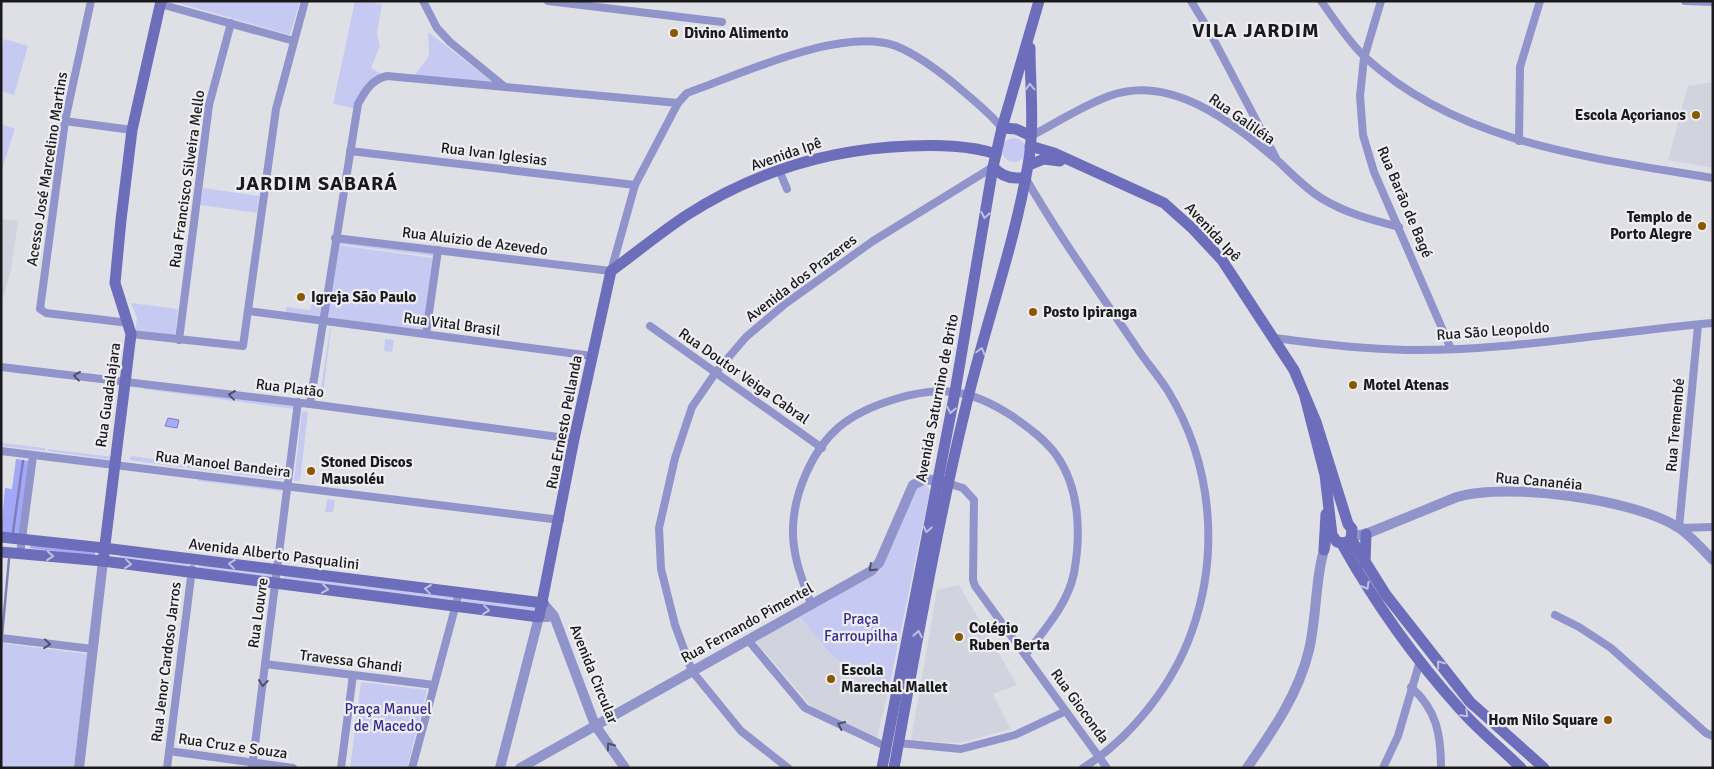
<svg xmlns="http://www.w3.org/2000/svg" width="1714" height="769" font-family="Signika,sans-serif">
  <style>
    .built { fill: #d1d3df }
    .green { fill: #c6caf3 }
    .forest { fill: #a3a7f8 }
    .water { fill: #a6aafb; stroke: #7c7fb8 }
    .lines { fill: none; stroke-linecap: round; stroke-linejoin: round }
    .stream { stroke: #7c7fb8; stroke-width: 2.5 }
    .minor { stroke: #9094ca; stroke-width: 8 }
    .tertiary { stroke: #9094ca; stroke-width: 10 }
    .secondary { stroke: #6c6dbb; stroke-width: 11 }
    .oneway { stroke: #c0c0df }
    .oneway2 { stroke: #4f516a }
    .poi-dot { fill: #8a5801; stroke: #ededf2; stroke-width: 2 }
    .labels { text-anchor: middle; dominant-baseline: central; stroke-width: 4.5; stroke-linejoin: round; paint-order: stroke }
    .poi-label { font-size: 15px; font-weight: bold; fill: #1a1a1c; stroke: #ededf2; text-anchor: start }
    .street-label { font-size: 15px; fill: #1a1a1c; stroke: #ededf2 }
    .park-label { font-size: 15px; fill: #362c88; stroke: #ededf2 }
    .district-label { font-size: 20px; font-weight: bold; letter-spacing: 1px; fill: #1a1a1c; stroke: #ededf2 }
  </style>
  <rect width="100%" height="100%" fill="#dfe0e5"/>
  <!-- built -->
  <g class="built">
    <polygon points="1713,82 1713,168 1668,160 1688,86"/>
    <polygon points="1,219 18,221 11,270 1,305"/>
    <polygon points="959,585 1017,685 993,694 1011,729 960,743 911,740 937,590"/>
    <polygon points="800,617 828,651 852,672 855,669 889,687 877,738 812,707 755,641"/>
  </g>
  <!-- green -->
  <g class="green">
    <polygon points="171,1 300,1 290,35"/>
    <polygon points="355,1 382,4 377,34 380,46 371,68 380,73 354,108 333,104"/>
    <polygon points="428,32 494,83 414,76 429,56"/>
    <polygon points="4,39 28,46 14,95 1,91 1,49"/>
    <polygon points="1,124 15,129 1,172"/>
    <circle cx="1014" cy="150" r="12"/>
    <polygon points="203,188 259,196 257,213 200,205"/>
    <polygon points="339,241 434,252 433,256 338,244"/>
    <polygon points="337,245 433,258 423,329 426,333 328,319"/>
    <polygon points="312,302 324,303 322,316 286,312 286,307 310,310"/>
    <polygon points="131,303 178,309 175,337 135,332 137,318"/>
    <polygon points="330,328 331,328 323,395 320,395"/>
    <polygon points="385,339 394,340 392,352 384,351"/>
    <polygon points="143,386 294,406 294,409 143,389"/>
    <polygon points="302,411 308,412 300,481 294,481"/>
    <polygon points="1,443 45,448 45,451 1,446"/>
    <polygon points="48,449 113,457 112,460 47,451"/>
    <polygon points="131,456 185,463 184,468 130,460"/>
    <polygon points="187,463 231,469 231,473 187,468"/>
    <polygon points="233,468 283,474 282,480 233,474"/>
    <polygon points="198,478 285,488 281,491 198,481"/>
    <polygon points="925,484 930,490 889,687 855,669 852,672 828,651 800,617 880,571 916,488"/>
    <polygon points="327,499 335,500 333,512 325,512"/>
    <polygon points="120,552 189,561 187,569 119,560"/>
    <polygon points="200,563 274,572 273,580 199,570"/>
    <polygon points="284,572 456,594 455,603 283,580"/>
    <polygon points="465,596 541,604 538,615 461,604"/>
    <polygon points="1,643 88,654 74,768 1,768"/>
    <polygon points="361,682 427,690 407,768 350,768"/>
  </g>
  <!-- forest -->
  <g class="forest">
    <polygon points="16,459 35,462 25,536 1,533 5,488 12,489"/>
    <polygon points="31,543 95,550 95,556 30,548"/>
  </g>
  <!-- water -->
  <polygon class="water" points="168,418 179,420 177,428 165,426"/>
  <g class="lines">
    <!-- stream -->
    <g class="stream">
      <polyline points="13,532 23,461"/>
      <polyline points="1,647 9,559"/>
    </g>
    <!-- minor -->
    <g class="minor">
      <polyline points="91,1 65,121 40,309 46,313 129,323"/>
      <polyline points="423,1 437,28 450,42 505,87 678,103"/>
      <polyline points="548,1 722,22"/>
      <polyline points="1191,1 1207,27 1276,158"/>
      <path d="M1321,1c14,19 28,42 45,57 94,86 227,100 347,120"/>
      <polyline points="1381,1 1364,58 1360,96 1363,135 1374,172 1451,349"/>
      <polyline points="1685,1 1713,2"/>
      <polyline points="160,4 294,41"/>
      <polyline points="65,121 132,130"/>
      <path d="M1031,136c25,-13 51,-30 78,-40 62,-23 124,27 169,65 14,13 27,27 43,37 24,15 51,22 78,29"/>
      <polyline points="1519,141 1520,67 1540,1"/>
      <polyline points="350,151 635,185"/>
      <polyline points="779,170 787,189"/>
      <path d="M1025,177c33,58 73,113 110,168 10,16 23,30 33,46 44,72 52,161 24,240 -19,54 -61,107 -109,137"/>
      <path d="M335,238l276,33 24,-86 43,-82 9,-10c54,-19 155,-67 209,-47 22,9 43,25 61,40 15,13 32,26 45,42"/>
      <polyline points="248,311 592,356"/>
      <polyline points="1698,325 1679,528 1713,527"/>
      <polyline points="650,326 822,448"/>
      <polyline points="131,334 243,346 276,109 305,1"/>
      <polyline points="426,334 438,250"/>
      <path d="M1275,338c44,6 88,11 132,12 103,1 204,-18 306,-27"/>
      <polyline points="179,340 209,105 231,23"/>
      <polyline points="1,367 310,404 574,439"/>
      <path d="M310,404l48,-300c7,-13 14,-25 29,-28l118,11"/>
      <polyline points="1,451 560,520"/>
      <polyline points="950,484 963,488 974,500 973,580 975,586 1107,768"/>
      <polyline points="20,554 33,456"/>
      <path d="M811,604c-9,-25 -19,-49 -18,-76 1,-35 19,-78 46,-101 26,-22 80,-39 114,-35 21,2 42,13 59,24 16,11 34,24 45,40 23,33 24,79 17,117 -6,31 -30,57 -48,81"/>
      <polyline points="1555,615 1579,627 1611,648 1706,733 1713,736"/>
      <polyline points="1,638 93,649"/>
      <polyline points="748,640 805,708 885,746"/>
      <polyline points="265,664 434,685"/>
      <path d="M1411,687c26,23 30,48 30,81"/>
      <polyline points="898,743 961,749 1015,735 1064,712"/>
      <polyline points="169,751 293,768"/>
      <polyline points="167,768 192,569"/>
      <polyline points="252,768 298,402"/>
      <polyline points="341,768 353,675"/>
      <polyline points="412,768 459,593"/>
      <polyline points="788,768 741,731 692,671 675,625 661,569 659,528 675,458 692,407 716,372 746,337 785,304 873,241 993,167"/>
      <polyline points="1383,768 1398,736 1420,661"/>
    </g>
    <!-- tertiary -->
    <g class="tertiary">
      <path d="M1353,536l13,-2 91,-37c50,-15 178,2 222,31 13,9 23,21 34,32"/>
      <polyline points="543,603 554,616 595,725 625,768"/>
      <polyline points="79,768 103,561"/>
      <polyline points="500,768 539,617 548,617"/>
      <polyline points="520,768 871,571 879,563 913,485 925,479 944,482"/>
      <path d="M1247,768c25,-36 52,-75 62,-118 8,-34 6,-75 17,-106"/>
    </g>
    <!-- secondary -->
    <g class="secondary">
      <polyline points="1002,128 1016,129 1031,136"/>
      <polyline points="1030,146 1054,153 1164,203 1193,229 1222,260 1294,370 1316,422 1348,524 1352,529 1351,539 1345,543 1337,542 1332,535 1325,475 1305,397"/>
      <polyline points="1029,165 1044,159 1060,161"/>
      <path d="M993,167c9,10 19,13 32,10"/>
      <polyline points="1,537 104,548 543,603"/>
      <polyline points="1351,539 1386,595 1470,702 1544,768"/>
      <path d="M1342,544c33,59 72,114 118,165 18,21 41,39 61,59"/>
      <polyline points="1324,550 1326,514"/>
      <path d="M1,552l102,9 436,56 35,-178 37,-168c25,-18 50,-39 76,-56 67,-43 143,-66 222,-69 28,-1 60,-1 87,8"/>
      <polyline points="103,561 131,334 115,283 121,220 132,130 161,1"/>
      <polyline points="1365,563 1366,534"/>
      <polyline points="882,768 955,392 993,167 1002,128 1039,1"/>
      <path d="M894,768c22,-121 43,-243 72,-362 19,-81 48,-159 62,-241 7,-38 2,-79 2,-117"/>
    </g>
  </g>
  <!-- one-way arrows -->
  <defs><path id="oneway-chevron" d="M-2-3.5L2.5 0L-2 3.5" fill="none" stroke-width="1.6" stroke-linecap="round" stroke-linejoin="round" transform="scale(1.25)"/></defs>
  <g class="oneway">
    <use href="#oneway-chevron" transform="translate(1030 87) rotate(-91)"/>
    <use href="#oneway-chevron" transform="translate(985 215) rotate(100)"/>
    <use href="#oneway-chevron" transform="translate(981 351) rotate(-75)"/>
    <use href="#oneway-chevron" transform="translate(951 410) rotate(101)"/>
    <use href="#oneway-chevron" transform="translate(927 529) rotate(101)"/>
    <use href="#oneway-chevron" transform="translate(50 556) rotate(5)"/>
    <use href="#oneway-chevron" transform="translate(128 564) rotate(7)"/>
    <use href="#oneway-chevron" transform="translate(232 564) rotate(-173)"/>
    <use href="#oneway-chevron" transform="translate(1366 586) rotate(60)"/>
    <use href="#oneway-chevron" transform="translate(325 589) rotate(8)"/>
    <use href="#oneway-chevron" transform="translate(428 589) rotate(-173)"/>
    <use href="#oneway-chevron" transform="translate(486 610) rotate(7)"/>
    <use href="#oneway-chevron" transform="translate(918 634) rotate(-80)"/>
    <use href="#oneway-chevron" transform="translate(1440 664) rotate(-129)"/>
    <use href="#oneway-chevron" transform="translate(1465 714) rotate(45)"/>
  </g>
  <g class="oneway2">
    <use href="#oneway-chevron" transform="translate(77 376) rotate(-173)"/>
    <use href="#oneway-chevron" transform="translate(232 395) rotate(-173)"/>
    <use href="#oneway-chevron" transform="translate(872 568) rotate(137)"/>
    <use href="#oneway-chevron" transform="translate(47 644) rotate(6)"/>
    <use href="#oneway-chevron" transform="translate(263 683) rotate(97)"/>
    <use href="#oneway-chevron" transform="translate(841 725) rotate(-155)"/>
    <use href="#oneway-chevron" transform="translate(610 746) rotate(-125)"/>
  </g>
  <!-- markers -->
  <g class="poi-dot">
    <circle cx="674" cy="33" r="5"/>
    <circle cx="1696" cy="115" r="5"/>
    <circle cx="1702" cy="226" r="5"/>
    <circle cx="301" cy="297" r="5"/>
    <circle cx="1033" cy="312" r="5"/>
    <circle cx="1353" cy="385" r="5"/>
    <circle cx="311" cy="471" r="5"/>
    <circle cx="959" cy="637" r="5"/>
    <circle cx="831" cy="679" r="5"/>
    <circle cx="1608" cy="720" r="5"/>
  </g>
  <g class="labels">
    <!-- poi labels -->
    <g class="poi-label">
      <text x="684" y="33">Divino Alimento</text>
      <text x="1686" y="115" text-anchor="end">Escola Açorianos</text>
      <text x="1692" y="217" text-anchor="end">Templo de<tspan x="1692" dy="17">Porto Alegre</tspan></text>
      <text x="311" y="297">Igreja São Paulo</text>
      <text x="1043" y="312">Posto Ipiranga</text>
      <text x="1363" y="385">Motel Atenas</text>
      <text x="321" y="462">Stoned Discos<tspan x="321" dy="17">Mausoléu</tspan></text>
      <text x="969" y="628">Colégio<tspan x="969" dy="17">Ruben Berta</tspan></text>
      <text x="841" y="670">Escola<tspan x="841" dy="17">Marechal Mallet</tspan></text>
      <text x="1598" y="720" text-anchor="end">Hom Nilo Square</text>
    </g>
    <!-- street labels -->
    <g class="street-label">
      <text transform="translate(1242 119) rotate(35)">Rua Galiléia</text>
      <text transform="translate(494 154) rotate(7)">Rua Ivan Iglesias</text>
      <text transform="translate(786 154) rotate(-19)">Avenida Ipê</text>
      <text transform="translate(47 169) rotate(-81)">Acesso José Marcelino Martins</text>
      <text transform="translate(187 179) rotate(-82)">Rua Francisco Silveira Mello</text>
      <text transform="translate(1405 202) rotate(67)">Rua Barão de Bagé</text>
      <text transform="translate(1213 232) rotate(47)">Avenida Ipê</text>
      <text transform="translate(475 241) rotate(7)">Rua Aluizio de Azevedo</text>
      <text transform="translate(801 278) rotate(-37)">Avenida dos Prazeres</text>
      <text transform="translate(452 324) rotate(8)">Rua Vital Brasil</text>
      <text transform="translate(1493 331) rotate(-4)">Rua São Leopoldo</text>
      <text transform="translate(744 376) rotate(35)">Rua Doutor Veiga Cabral</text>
      <text transform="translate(290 388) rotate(7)">Rua Platão</text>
      <text transform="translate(108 395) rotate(-82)">Rua Guadalajara</text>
      <text transform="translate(937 398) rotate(-79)">Avenida Saturnino de Brito</text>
      <text transform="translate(564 422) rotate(-79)">Rua Ernesto Pellanda</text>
      <text transform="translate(1675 425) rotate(-85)">Rua Tremembé</text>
      <text transform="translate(223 464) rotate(7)">Rua Manoel Bandeira</text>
      <text transform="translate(1539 481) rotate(5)">Rua Cananéia</text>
      <text transform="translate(274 554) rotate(7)">Avenida Alberto Pasqualini</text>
      <text transform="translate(258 613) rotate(-82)">Rua Louvre</text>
      <text transform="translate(747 623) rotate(-29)">Rua Fernando Pimentel</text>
      <text transform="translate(351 661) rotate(7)">Travessa Ghandi</text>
      <text transform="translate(166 662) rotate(-83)">Rua Jenor Cardoso Jarros</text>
      <text transform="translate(594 674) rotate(68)">Avenida Circular</text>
      <text transform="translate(1080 706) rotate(54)">Rua Gioconda</text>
      <text transform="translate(233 746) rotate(8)">Rua Cruz e Souza</text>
    </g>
    <!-- park labels -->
    <g class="park-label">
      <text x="861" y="619">Praça<tspan x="861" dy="17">Farroupilha</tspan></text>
      <text x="388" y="709">Praça Manuel<tspan x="388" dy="17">de Macedo</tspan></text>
    </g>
    <!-- district labels -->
    <g class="district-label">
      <text x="1256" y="30">VILA JARDIM</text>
      <text x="317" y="183">JARDIM SABARÁ</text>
    </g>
  </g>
  <!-- border -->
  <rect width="1714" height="769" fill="none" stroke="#1a1a1c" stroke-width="5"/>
</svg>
